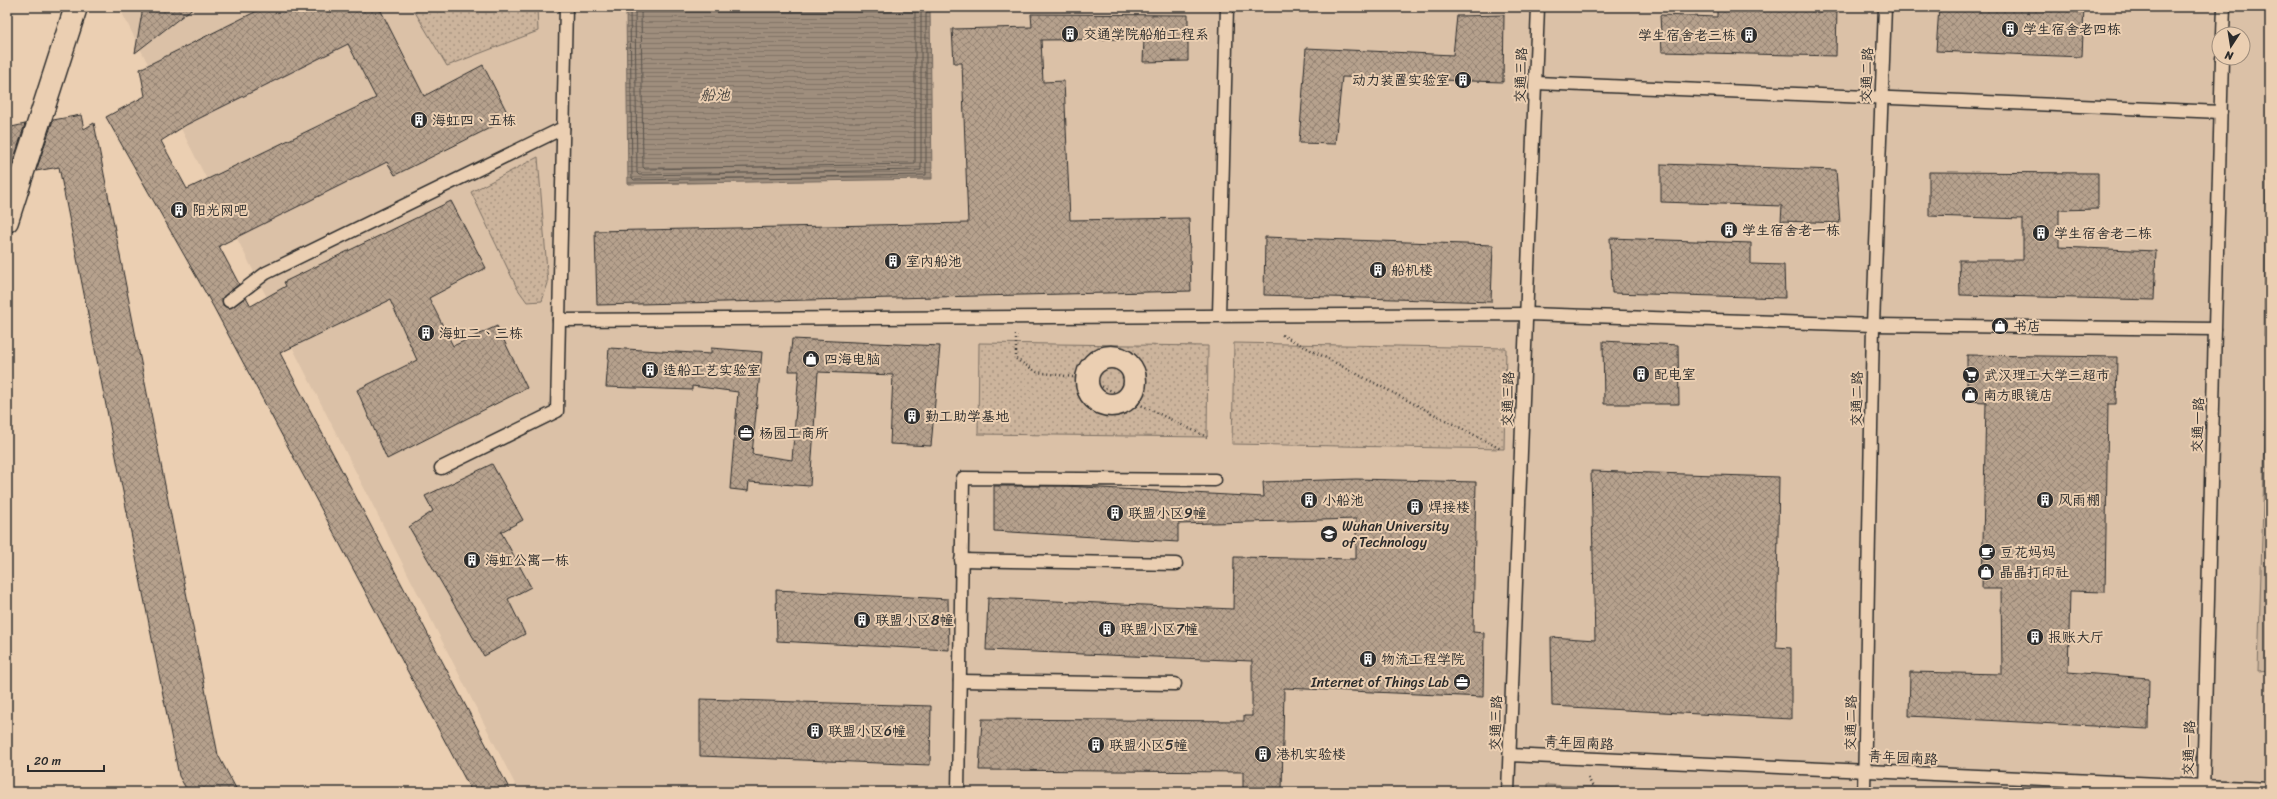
<svg xmlns="http://www.w3.org/2000/svg" width="2277" height="799" font-family="Sriracha,'LXGW WenKai TC',sans-serif">
  <style>
    .built { fill: #dbc1a7; fill-rule: evenodd }
    .grass { fill: #ccb49c; stroke: #7c7064 }
    .park { fill: url(#park-dots); stroke: #7c7064 }
    .water { fill: url(#water-rules); stroke: #71665c }
    .lines { fill: none; stroke-linecap: round; stroke-linejoin: round }
    .shore { stroke: #59534c; stroke-width: 1 }
    .building { fill: url(#building-cross-hatch); stroke: #2b2b2b; fill-rule: evenodd }
    .lane-casing { stroke: #2b2b2b; stroke-width: 15 }
    .street-casing { stroke: #2b2b2b; stroke-width: 25 }
    .highway-casing { stroke: #2b2b2b; stroke-width: 25 }
    .path { stroke: #2b2b2b; stroke-width: 2.5; stroke-dasharray: 1 3; stroke-linecap: butt }
    .lane { stroke: #ebcfb2; stroke-width: 12 }
    .street { stroke: #ebcfb2; stroke-width: 22 }
    .highway { stroke: #ebcfb2; stroke-width: 22 }
    .labels { text-anchor: middle; dominant-baseline: central; stroke-width: 4; stroke-linejoin: round; paint-order: stroke }
    .poi-label { font-size: 14px; fill: #2b2b2b; stroke: #ebcfb2; text-anchor: start }
    .street-label { font-size: 14px; fill: #2b2b2b; stroke: #ebcfb2 }
    .water-label { font-size: 15px; font-style: italic; fill: #423f3b; stroke: #ebcfb2 }
  </style>
  <defs>
    <pattern id="park-dots" width="8" height="8" patternUnits="userSpaceOnUse"><rect width="8" height="8" fill="#ccb49c"/><path d="M2 2h.1M6 6h.1" fill="none" stroke="#a6937f" stroke-width="1.8" stroke-linecap="round"/></pattern>
    <pattern id="water-rules" width="6" height="5" patternUnits="userSpaceOnUse"><rect width="6" height="5" fill="#9f8e7d"/><path d="M0 2.5h6" fill="none" stroke="#827467"/></pattern>
    <pattern id="building-cross-hatch" width="8" height="8" patternUnits="userSpaceOnUse"><rect width="8" height="8" fill="#b6a18d"/><path d="M0 0l8 8M0 8l8-8" fill="none" stroke="#948373"/></pattern>
  </defs>
  <rect width="100%" height="100%" fill="#ebcfb2"/>
  <filter id="ink" filterUnits="userSpaceOnUse"><feTurbulence type="fractalNoise" baseFrequency=".025" numOctaves="2"/><feDisplacementMap in="SourceGraphic" scale="8" xChannelSelector="R" yChannelSelector="G"/><feConvolveMatrix kernelMatrix="1 2 1 2 8 2 1 2 1" color-interpolation-filters="sRGB"/></filter>
  <g filter="url(#ink)">
    <!-- built -->
    <path class="built" d="M119,7h2151v785h-1751zM2219,34h24v24h-24z"/>
    <!-- grass -->
    <g class="grass">
      <polygon points="2268,7 2270,7 2270,336 2264,336"/>
      <polygon points="2267,370 2270,370 2270,670 2258,671"/>
    </g>
    <!-- park -->
    <g class="park">
      <polygon points="412,7 537,7 538,31 447,66"/>
      <polygon points="538,157 548,283 542,301 527,302 517,288 471,192"/>
      <polygon points="979,343 1208,346 1207,437 978,434"/>
      <polygon points="1234,343 1506,348 1504,449 1232,444"/>
      <polygon points="1546,785 1731,792 1546,792"/>
    </g>
    <!-- water -->
    <polygon class="water" points="626,7 930,7 932,179 628,184"/>
    <g class="lines">
      <!-- shore -->
      <g class="shore">
        <polyline points="630,7 632,178 634,180 926,175 926,7"/>
        <polyline points="635,7 637,173 639,175 921,170 921,7"/>
        <polyline points="641,7 643,167 645,169 915,164 915,7"/>
      </g>
    </g>
    <!-- building -->
    <g class="building">
      <polygon points="143,7 194,7 135,53"/>
      <path d="M265,7h114l45,89 59,-31 27,53 -115,57 -8,-13 -168,84 20,38 -17,14 1,7 7,3 16,-11 5,9 35,-20 -2,-4 167,-81 35,67 -57,30 24,48 44,-20 30,62 -140,71 -30,-69 60,-30 -27,-60 -110,53 231,439h-39l-259,-486 -107,-189 39,-21 -5,-27zM348,44l28,54 -189,91 -26,-48 25,-16z"/>
      <polygon points="1717,7 1837,7 1836,56 1662,52 1660,15 1717,17"/>
      <polygon points="1939,7 2084,7 2082,57 1936,51"/>
      <polygon points="1031,14 1188,15 1188,61 1143,62 1144,39 1041,40 1043,82 1064,81 1070,220 1189,218 1191,291 597,305 595,231 968,223 962,63 954,63 952,29 1032,27"/>
      <polygon points="1504,15 1503,82 1342,77 1335,144 1299,143 1306,48 1453,55 1457,16"/>
      <polygon points="81,115 84,129 94,123 218,755 238,792 188,792 179,776 59,167 36,171 53,120"/>
      <polygon points="25,124 9,175 7,176 7,128"/>
      <polygon points="1661,164 1836,170 1840,223 1781,221 1782,206 1661,202"/>
      <polygon points="1929,172 2098,173 2098,209 2059,210 2059,247 2156,251 2154,300 1960,295 1959,260 2023,260 2023,219 1929,216"/>
      <polygon points="1265,237 1493,245 1491,302 1264,295"/>
      <polygon points="1610,238 1751,243 1751,264 1784,265 1785,298 1612,293"/>
      <polygon points="792,339 940,346 931,446 890,444 893,375 818,372 810,486 749,482 748,491 730,489 738,392 692,386 692,390 606,387 609,348 711,354 711,348 762,352 752,454 792,460 799,371 789,371"/>
      <polygon points="1603,341 1678,345 1679,404 1604,404"/>
      <polygon points="1967,355 2117,357 2116,404 2108,404 2105,592 2070,591 2068,672 2149,678 2148,729 1909,716 1910,672 2002,674 2001,589 1982,589 1986,402 1967,401"/>
      <polygon points="492,464 523,520 501,532 531,587 508,599 525,634 484,656 409,527 433,511 425,496"/>
      <polygon points="1591,471 1779,477 1776,647 1791,648 1791,719 1552,706 1551,637 1595,640"/>
      <polygon points="1356,479 1476,482 1473,632 1484,633 1483,697 1284,688 1282,792 1243,792 1243,772 979,770 982,719 1244,721 1244,716 1252,716 1252,661 986,650 988,598 1233,609 1234,557 1356,559 1356,519 1178,524 1178,542 994,531 994,486 1065,486 1264,497 1263,482"/>
      <polygon points="776,590 948,599 949,650 777,641"/>
      <polygon points="700,699 931,706 930,765 700,756"/>
    </g>
    <g class="lines">
      <defs>
        <g id="lane">
          <polyline points="2223,34 2224,7"/>
          <polyline points="1536,83 2221,112"/>
          <polyline points="229,301 266,273 563,128"/>
          <polyline points="1219,315 1227,7"/>
          <polyline points="559,320 1527,314 1873,325 2215,329"/>
          <polyline points="441,468 557,411 566,7"/>
          <polyline points="961,560 1176,564"/>
          <polyline points="960,681 1175,684"/>
          <polyline points="1510,755 2270,789"/>
          <polyline points="958,792 963,478 1215,480"/>
          <polyline points="1508,792 1538,7"/>
          <polyline points="1864,792 1873,325 1885,7"/>
          <polyline points="2203,792 2222,58"/>
        </g>
        <circle id="street" cx="1111" cy="381" r="24"/>
        <polyline id="highway" points="7,221 76,7"/>
      </defs>
      <!-- lane casing -->
      <use href="#lane" class="lane-casing"/>
      <!-- street casing -->
      <use href="#street" class="street-casing"/>
      <!-- highway casing -->
      <use href="#highway" class="highway-casing"/>
      <!-- path -->
      <g class="path">
        <polyline points="1016,335 1016,359 1037,372 1087,379 1207,437"/>
        <polyline points="1282,335 1501,449"/>
        <polyline points="1588,778 1596,792"/>
      </g>
      <!-- lane -->
      <use href="#lane" class="lane"/>
      <!-- street -->
      <use href="#street" class="street"/>
      <!-- highway -->
      <use href="#highway" class="highway"/>
    </g>
  </g>
  <!-- icons -->
  <defs>
    <symbol id="building-disc" viewBox="-11 -11 22 22"><circle r="9.5" fill="#2b2b2b" stroke="#ebcfb2"/><path d="M-4-6H4V6H1V3H-1V6H-4ZM-2.5-4.3h1.7v1.8h-1.7ZM.8-4.3h1.7v1.8H.8ZM-2.5-1h1.7V.8h-1.7ZM.8-1h1.7V.8H.8Z" fill="#fff"/></symbol>
    <symbol id="shop-disc" viewBox="-11 -11 22 22"><circle r="9.5" fill="#2b2b2b" stroke="#ebcfb2"/><path d="M-5-2.5h2.3a2.7 3.5 0 0 1 5.4 0H5L5.5 6h-11ZM-1.5-2.5h3a1.5 2.3 0 0 0-3 0Z" fill="#fff"/></symbol>
    <symbol id="supermarket-disc" viewBox="-11 -11 22 22"><circle r="9.5" fill="#2b2b2b" stroke="#ebcfb2"/><path d="M-6-5.5h2.5l.6 2H6L4.5 2H-2.5L-4.4-4H-6ZM-1.5 3.2a1.3 1.3 0 1 0 .1 0ZM3 3.2a1.3 1.3 0 1 0 .1 0Z" fill="#fff"/></symbol>
    <symbol id="office-disc" viewBox="-11 -11 22 22"><circle r="9.5" fill="#2b2b2b" stroke="#ebcfb2"/><path d="M-6-3h4V-5.5h4V-3h4V5H-6ZM-1-4.5V-3h2v-1.5ZM-6 0V1H6V0Z" fill="#fff"/></symbol>
    <symbol id="university-disc" viewBox="-11 -11 22 22"><circle r="9.5" fill="#2b2b2b" stroke="#ebcfb2"/><path d="M0-5L7-2L0 1L-7-2ZM-4 1L0 2.5L4 1V4Q0 6-4 4Z" fill="#fff"/></symbol>
    <symbol id="cafe-disc" viewBox="-11 -11 22 22"><circle r="9.5" fill="#2b2b2b" stroke="#ebcfb2"/><path d="M-5.5-4.5H6V0H3Q3 3.5 0 3.5H-2.5Q-5.5 3.5-5.5 0ZM3-3.2v2h1.7v-2ZM-6 4.5H4V6H-6Z" fill="#fff"/></symbol>
  </defs>
  <g fill-rule="evenodd">
    <use href="#building-disc" x="2000" y="19" width="20" height="20"/>
    <use href="#building-disc" x="1060" y="24" width="20" height="20"/>
    <use href="#building-disc" x="1739" y="25" width="20" height="20"/>
    <use href="#building-disc" x="1453" y="70" width="20" height="20"/>
    <use href="#building-disc" x="409" y="110" width="20" height="20"/>
    <use href="#building-disc" x="169" y="200" width="20" height="20"/>
    <use href="#building-disc" x="1719" y="220" width="20" height="20"/>
    <use href="#building-disc" x="2031" y="223" width="20" height="20"/>
    <use href="#building-disc" x="883" y="251" width="20" height="20"/>
    <use href="#building-disc" x="1368" y="260" width="20" height="20"/>
    <use href="#shop-disc" x="1990" y="316" width="20" height="20"/>
    <use href="#building-disc" x="416" y="323" width="20" height="20"/>
    <use href="#shop-disc" x="801" y="349" width="20" height="20"/>
    <use href="#building-disc" x="640" y="360" width="20" height="20"/>
    <use href="#building-disc" x="1631" y="364" width="20" height="20"/>
    <use href="#supermarket-disc" x="1961" y="365" width="20" height="20"/>
    <use href="#shop-disc" x="1960" y="385" width="20" height="20"/>
    <use href="#building-disc" x="902" y="406" width="20" height="20"/>
    <use href="#office-disc" x="736" y="423" width="20" height="20"/>
    <use href="#building-disc" x="1299" y="490" width="20" height="20"/>
    <use href="#building-disc" x="2035" y="490" width="20" height="20"/>
    <use href="#building-disc" x="1405" y="497" width="20" height="20"/>
    <use href="#building-disc" x="1105" y="503" width="20" height="20"/>
    <use href="#university-disc" x="1319" y="524" width="20" height="20"/>
    <use href="#cafe-disc" x="1977" y="542" width="20" height="20"/>
    <use href="#building-disc" x="462" y="550" width="20" height="20"/>
    <use href="#shop-disc" x="1976" y="562" width="20" height="20"/>
    <use href="#building-disc" x="852" y="610" width="20" height="20"/>
    <use href="#building-disc" x="1097" y="619" width="20" height="20"/>
    <use href="#building-disc" x="2025" y="627" width="20" height="20"/>
    <use href="#building-disc" x="1358" y="649" width="20" height="20"/>
    <use href="#office-disc" x="1452" y="672" width="20" height="20"/>
    <use href="#building-disc" x="805" y="721" width="20" height="20"/>
    <use href="#building-disc" x="1086" y="735" width="20" height="20"/>
    <use href="#building-disc" x="1253" y="744" width="20" height="20"/>
  </g>
  <g class="labels">
    <!-- poi labels -->
    <g class="poi-label">
      <text x="2023" y="29">学生宿舍老四栋</text>
      <text x="1083" y="34">交通学院船舶工程系</text>
      <text x="1736" y="35" text-anchor="end">学生宿舍老三栋</text>
      <text x="1450" y="80" text-anchor="end">动力装置实验室</text>
      <text x="432" y="120">海虹四、五栋</text>
      <text x="192" y="210">阳光网吧</text>
      <text x="1742" y="230">学生宿舍老一栋</text>
      <text x="2054" y="233">学生宿舍老二栋</text>
      <text x="906" y="261">室内船池</text>
      <text x="1391" y="270">船机楼</text>
      <text x="2013" y="326">书店</text>
      <text x="439" y="333">海虹二、三栋</text>
      <text x="824" y="359">四海电脑</text>
      <text x="663" y="370">造船工艺实验室</text>
      <text x="1654" y="374">配电室</text>
      <text x="1984" y="375">武汉理工大学三超市</text>
      <text x="1983" y="395">南方眼镜店</text>
      <text x="925" y="416">勤工助学基地</text>
      <text x="759" y="433">杨园工商所</text>
      <text x="1322" y="500">小船池</text>
      <text x="2058" y="500">风雨棚</text>
      <text x="1428" y="507">焊接楼</text>
      <text x="1128" y="513">联盟小区9幢</text>
      <text x="1342" y="526">Wuhan University<tspan x="1342" dy="16">of Technology</tspan></text>
      <text x="2000" y="552">豆花妈妈</text>
      <text x="485" y="560">海虹公寓一栋</text>
      <text x="1999" y="572">晶晶打印社</text>
      <text x="875" y="620">联盟小区8幢</text>
      <text x="1120" y="629">联盟小区7幢</text>
      <text x="2048" y="637">报账大厅</text>
      <text x="1381" y="659">物流工程学院</text>
      <text x="1449" y="682" text-anchor="end">Internet of Things Lab</text>
      <text x="828" y="731">联盟小区6幢</text>
      <text x="1109" y="745">联盟小区5幢</text>
      <text x="1276" y="754">港机实验楼</text>
    </g>
    <!-- street labels -->
    <g class="street-label">
      <text transform="translate(1521 75) rotate(-88)">交通三路</text>
      <text transform="translate(1867 75) rotate(-88)">交通二路</text>
      <text transform="translate(1508 399) rotate(-88)">交通三路</text>
      <text transform="translate(1857 399) rotate(-89)">交通二路</text>
      <text transform="translate(2198 425) rotate(-88)">交通一路</text>
      <text transform="translate(1496 723) rotate(-88)">交通三路</text>
      <text transform="translate(1851 723) rotate(-89)">交通二路</text>
      <text transform="translate(1579 743) rotate(3)">青年园南路</text>
      <text transform="translate(2189 748) rotate(-88)">交通一路</text>
      <text transform="translate(1903 758) rotate(3)">青年园南路</text>
    </g>
    <!-- water labels -->
    <g class="water-label">
      <text x="715" y="95">船池</text>
    </g>
  </g>
  <!-- margin -->
  <rect width="2277" height="799" fill="none" stroke="#ebcfb2" stroke-width="24"/>
  <rect x="12" y="12" width="2253" height="775" fill="none" stroke="#2b2b2b" stroke-width="1.5" filter="url(#ink)"/>
  <!-- north arrow -->
  <g transform="translate(2231 46) rotate(192)"><circle r="19" fill="#ebcfb2" stroke="#9e8d7c"/>
  <path d="M0-3L7 15L0 10L-7 15Z" fill="#2b2b2b"/>
  <text y="-6" font-size="11" font-weight="bold" text-anchor="middle" fill="#2b2b2b">N</text>
  </g>
  <!-- scale -->
  <path d="M28 765v6h76v-6" fill="none" stroke="#2b2b2b" stroke-width="2"/>
  <text x="34" y="765" font-size="12" fill="#2b2b2b" stroke="#ebcfb2" stroke-width="3" paint-order="stroke">20 m</text>
</svg>
